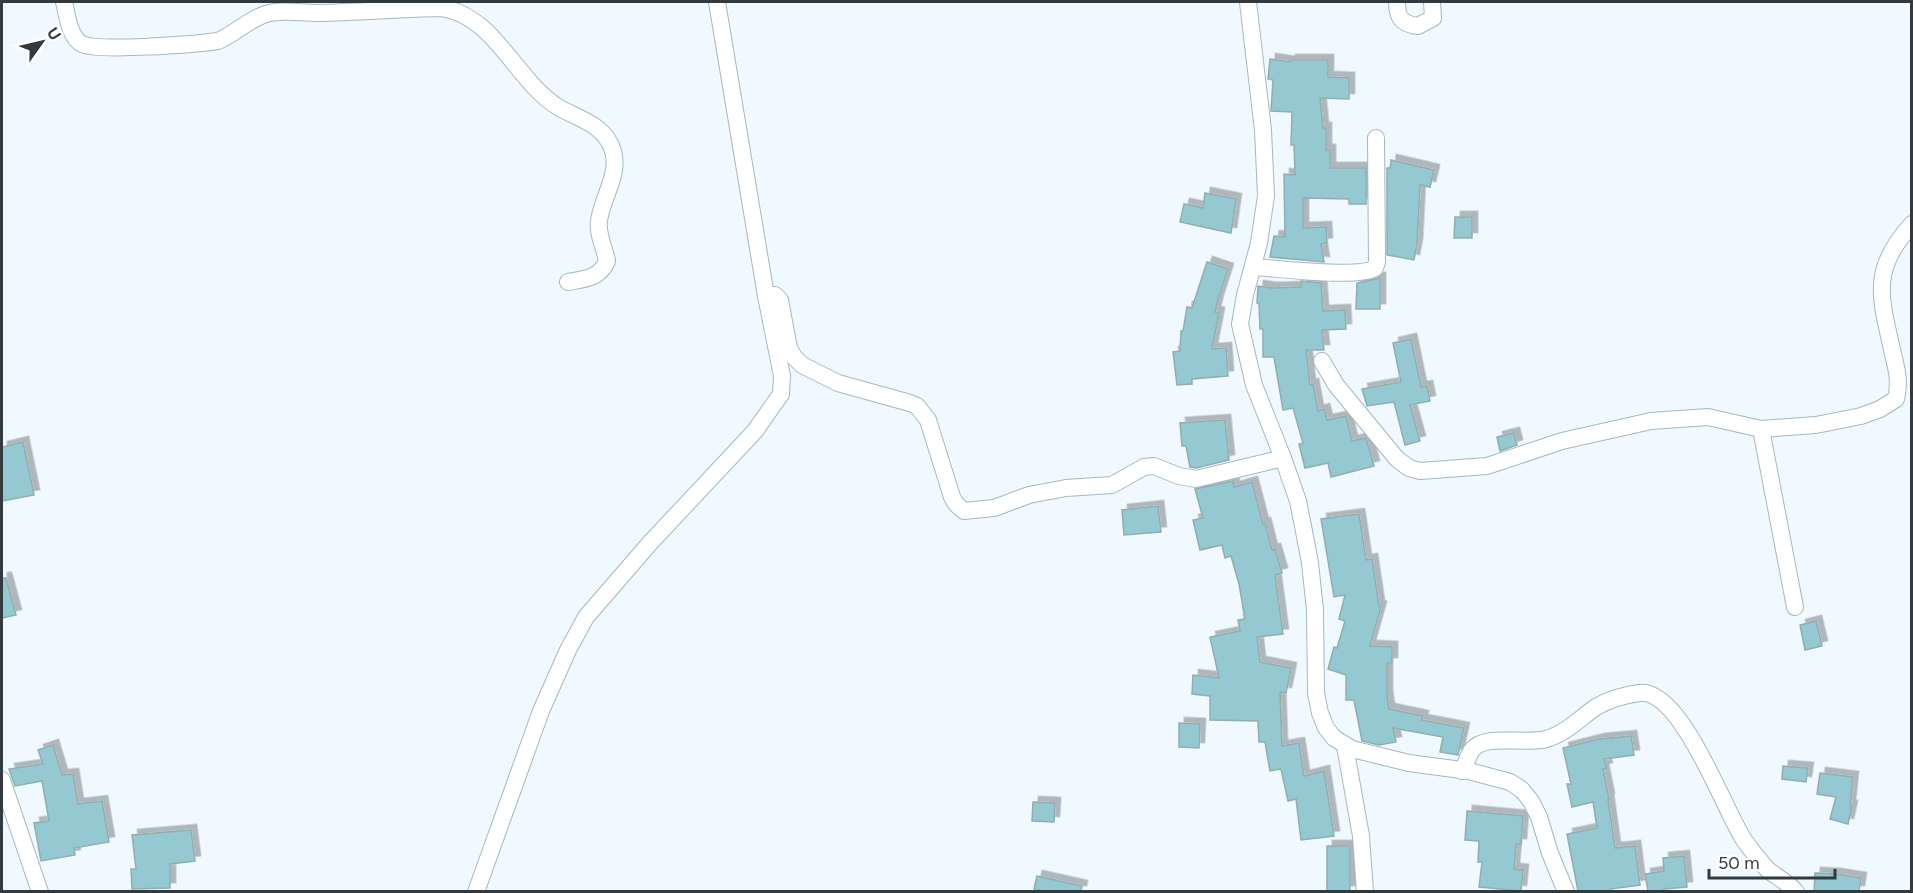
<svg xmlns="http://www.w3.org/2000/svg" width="1913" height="893" font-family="Figtree,sans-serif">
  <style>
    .building { fill: #94c9d1; stroke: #92adb1; stroke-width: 1.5; filter: url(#shadow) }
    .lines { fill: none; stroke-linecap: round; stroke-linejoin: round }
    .minor-casing { stroke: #a3b8c5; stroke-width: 18 }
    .minor { stroke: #fff; stroke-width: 16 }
  </style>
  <defs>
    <filter id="shadow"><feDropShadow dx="5.5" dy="-5.5" stdDeviation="0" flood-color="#0004"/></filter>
  </defs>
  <rect width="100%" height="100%" fill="#f0f9ff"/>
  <!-- building -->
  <g class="building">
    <polygon points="1270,59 1290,62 1290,60 1328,60 1328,77 1349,78 1349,99 1320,98 1323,128 1326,128 1326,150 1330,150 1330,168 1366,168 1366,204 1349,204 1349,199 1303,198 1303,228 1326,227 1327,243 1321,244 1324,262 1270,257 1274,236 1285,237 1284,174 1295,175 1294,145 1291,145 1292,112 1271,111 1273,80 1268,79"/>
    <polygon points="1391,160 1434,170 1430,187 1420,185 1417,244 1414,260 1387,255 1387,168 1390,168"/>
    <polygon points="1205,193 1236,199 1231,233 1180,222 1184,204 1203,208"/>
    <polygon points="1455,217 1472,217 1472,238 1454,238"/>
    <polygon points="1207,262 1228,269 1218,300 1215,312 1219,313 1212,349 1226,348 1228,376 1192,379 1192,384 1177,385 1173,352 1180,351 1181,331 1183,331 1187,307 1192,308"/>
    <polygon points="1380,278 1380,309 1356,309 1357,283"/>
    <polygon points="1301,281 1321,283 1323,311 1345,310 1346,329 1322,330 1324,350 1306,350 1310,385 1313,384 1318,411 1324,409 1327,420 1346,416 1352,441 1366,438 1374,466 1331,477 1328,463 1305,468 1299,444 1303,443 1293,408 1283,410 1274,357 1263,357 1263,329 1260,329 1259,303 1257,303 1258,286 1272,288 1301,287"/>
    <polygon points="1411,339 1421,387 1427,386 1430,401 1410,405 1420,441 1405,445 1394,402 1367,406 1362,389 1401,382 1393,343"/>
    <polygon points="1225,420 1229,460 1196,468 1190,467 1186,446 1182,446 1180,423"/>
    <polygon points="1514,433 1517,445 1500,451 1497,437"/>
    <polygon points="23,442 34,495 2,501 2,447"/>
    <polygon points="1233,481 1234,487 1252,482 1263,524 1265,523 1272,550 1275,549 1282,573 1275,575 1283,634 1257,637 1260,662 1291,668 1286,693 1280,692 1282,746 1299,743 1304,776 1324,771 1334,836 1301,840 1296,799 1288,801 1281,769 1270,771 1265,742 1259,742 1258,721 1210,720 1210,696 1192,694 1193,675 1219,678 1210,637 1240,631 1238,620 1245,619 1239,584 1231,556 1225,558 1222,545 1200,550 1193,520 1203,518 1195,489"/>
    <polygon points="1158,506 1161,532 1124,535 1122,510"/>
    <polygon points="1359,514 1366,560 1372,559 1379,606 1381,607 1370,646 1392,647 1392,663 1387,663 1387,696 1389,709 1423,716 1422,720 1464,728 1458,755 1440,752 1443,737 1393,728 1396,742 1379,745 1362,741 1354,700 1346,700 1346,675 1328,669 1334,647 1337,648 1345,621 1339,619 1345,595 1334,597 1321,519"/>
    <polygon points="2,578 6,578 16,615 2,618"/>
    <polygon points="1816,621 1822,646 1805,650 1800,625"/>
    <polygon points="1179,723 1200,724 1199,748 1179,747"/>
    <polygon points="1631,736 1634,755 1604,759 1607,768 1603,769 1609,799 1608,799 1615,848 1635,846 1640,885 1610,889 1611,891 1578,891 1567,834 1597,828 1593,802 1572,807 1567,784 1571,784 1563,748 1599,739"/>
    <polygon points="53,745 62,775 73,774 78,804 102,801 109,842 74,848 75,855 41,861 34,823 49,821 42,781 15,786 9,769 43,764 38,750"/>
    <polygon points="1783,766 1808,768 1806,782 1782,779"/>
    <polygon points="1820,773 1853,777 1850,806 1852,806 1848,824 1830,819 1836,797 1817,794"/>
    <polygon points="1033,802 1055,803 1054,822 1032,821"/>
    <polygon points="1467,811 1523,816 1521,844 1516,844 1514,869 1523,870 1521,891 1479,887 1482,862 1478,862 1479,841 1465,840"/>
    <polygon points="191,830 195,861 170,864 170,888 132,889 131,869 136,869 132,835"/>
    <rect x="1327" y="846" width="23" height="45"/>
    <polygon points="1684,856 1687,887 1664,889 1664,891 1648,891 1645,874 1664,871 1663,858"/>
    <polygon points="1815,873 1836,874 1861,878 1859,891 1814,891"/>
    <polygon points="1037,876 1082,886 1081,891 1044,891 1034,889"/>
  </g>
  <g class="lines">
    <defs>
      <g id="minor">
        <path d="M64,2c3,12 5,35 18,42 16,8 114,0 136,-3 17,-7 31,-22 48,-27 15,-5 35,-1 51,-1 42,-1 83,-4 125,-5 53,8 73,72 116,99 20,12 47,17 55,44 7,24 -11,46 -14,70 -2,13 6,28 8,40 -7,17 -22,18 -39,21"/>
        <polyline points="1248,2 1263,130 1266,196 1259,243 1245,295 1240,324 1254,385 1283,458 1298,501 1303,526 1310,563 1315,610 1316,693 1320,713 1326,728 1334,738 1352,749 1409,763 1469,771 1510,782 1522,790 1531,801 1539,817 1550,853 1566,892"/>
        <path d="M1397,2c0,15 4,22 21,24l15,-8 -1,-16"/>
        <path d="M1253,267c24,1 105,12 122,1l2,-6 -1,-124"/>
        <polyline points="766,296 775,295 780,300 789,348 794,357 802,365 838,383 910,403 917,406 928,420 952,497 956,504 964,511 994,508 1029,495 1066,488 1112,485 1144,467 1154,466 1179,476 1196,479 1283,458"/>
        <path d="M1322,361l14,24 61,74 12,9 11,3 67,-5 75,-25 89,-20 57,-4 53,12 55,-4 45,-9 19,-7 16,-10c4,-16 1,-29 -3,-45 -12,-55 -24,-83 19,-130"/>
        <polyline points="1761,429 1795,607"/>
        <polyline points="1345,746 1361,836 1365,892"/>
        <path d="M1462,771c4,-7 6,-15 10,-21 13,-17 53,-5 74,-11 19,-5 34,-21 50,-32 12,-7 29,-12 43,-14 42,-6 86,119 105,147 7,10 15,20 23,29 9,8 21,13 29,23"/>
        <polyline points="2,780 40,892"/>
        <polyline points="476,892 541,711 568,650 586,617 650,543 755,431 781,394 782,376 766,296 717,2"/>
      </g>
    </defs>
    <!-- minor casing -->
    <use href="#minor" class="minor-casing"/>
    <!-- minor -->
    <use href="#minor" class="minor"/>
  </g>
  <!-- border -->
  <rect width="1913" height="893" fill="none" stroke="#323a40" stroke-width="6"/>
  <!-- north arrow -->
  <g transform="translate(42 42) rotate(56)" stroke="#ffffff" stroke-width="4.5" paint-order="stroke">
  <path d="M0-4.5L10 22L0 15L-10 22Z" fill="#323a40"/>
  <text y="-9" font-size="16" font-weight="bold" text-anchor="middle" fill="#323a40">U</text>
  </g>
  <!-- scale -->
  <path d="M1709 869v9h126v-9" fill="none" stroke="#323a40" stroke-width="3"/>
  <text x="1718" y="869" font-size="18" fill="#323a40" stroke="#ffffff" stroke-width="4.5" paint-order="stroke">50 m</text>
</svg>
